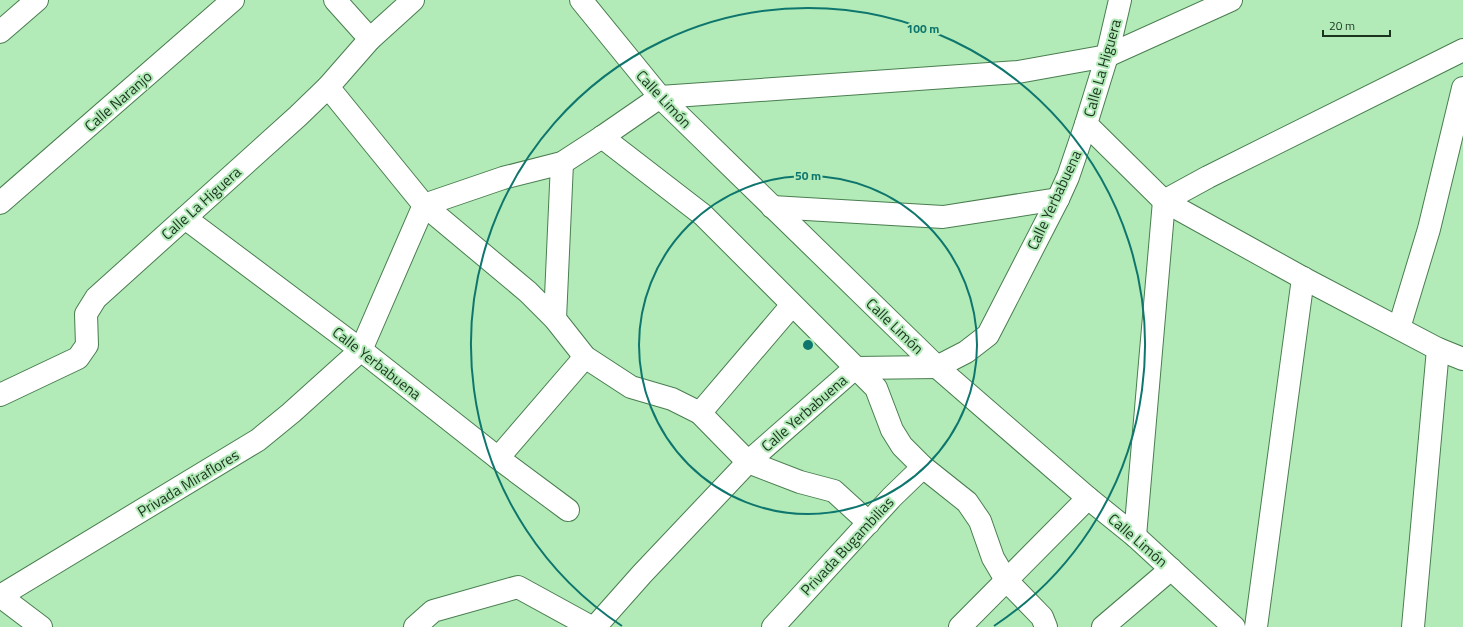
<svg xmlns="http://www.w3.org/2000/svg" width="1463" height="627" font-family="'Titillium Web',sans-serif">
  <style>
    .lines { fill: none; stroke-linecap: round; stroke-linejoin: round }
    .minor-casing { stroke: #497d4f; stroke-width: 24 }
    .minor { stroke: #fff; stroke-width: 22 }
    .ring { fill: none; stroke: #0f766e; stroke-width: 2 }
    .labels { text-anchor: middle; dominant-baseline: central; stroke-width: 4; stroke-linejoin: round; paint-order: stroke }
    .street-label { font-size: 15px; fill: #1c331f; stroke: #b2ebb8 }
    .centre { fill: #0f766e; stroke: #b2ebb8; stroke-width: 2 }
    .ring-label { font-size: 12px; text-anchor: middle; font-weight: bold; fill: #0f766e; stroke: #b2ebb8; stroke-width: 4; stroke-linejoin: round; paint-order: stroke }
  </style>
  <rect width="100%" height="100%" fill="#b2ebb8"/>
  <g class="lines">
    <defs>
      <g id="minor">
        <polyline points="335,0 370,39"/>
        <polyline points="581,0 660,97 937,367 1088,498 1135,536 1234,627"/>
        <polyline points="1120,0 1107,56 1086,124 1164,201 1303,278 1438,349 1463,359"/>
        <polyline points="0,32 37,0"/>
        <polyline points="328,87 424,205 528,292 555,319 585,357 631,387 672,399 700,413 748,462 800,482 834,491 869,523"/>
        <polyline points="602,137 703,215 876,388 892,430 902,446 923,467 967,502 980,521 993,558 1006,580 1042,617 1046,627"/>
        <polyline points="1164,201 1208,177 1463,50"/>
        <polyline points="0,203 233,0"/>
        <polyline points="772,207 943,217 1058,199"/>
        <polyline points="185,218 361,350 498,458 568,510"/>
        <polyline points="555,319 562,163"/>
        <polyline points="1399,328 1429,229 1463,88"/>
        <polyline points="0,395 78,358 87,345 86,314 96,298 298,116 328,87 370,39 413,0"/>
        <polyline points="700,413 792,305"/>
        <polyline points="498,458 585,357"/>
        <polyline points="1135,536 1164,201"/>
        <polyline points="0,596 258,440 291,413 361,350 424,205 503,178 562,163 602,137 660,97 1018,72 1107,56 1231,0"/>
        <polyline points="0,596 41,627"/>
        <polyline points="415,627 433,611 518,587 591,627"/>
        <polyline points="595,627 642,574 748,462 855,368 937,367 966,352 988,335 1058,199 1068,177 1086,124"/>
        <polyline points="773,627 892,497 923,467"/>
        <polyline points="960,627 1088,498"/>
        <polyline points="1103,627 1171,569"/>
        <polyline points="1256,627 1303,278"/>
        <polyline points="1413,627 1438,349"/>
      </g>
    </defs>
    <!-- minor casing -->
    <use href="#minor" class="minor-casing"/>
    <!-- minor -->
    <use href="#minor" class="minor"/>
  </g>
  <!-- distance rings -->
  <g class="ring">
    <circle cx="808" cy="345" r="169"/>
    <path d="M622 626A337 337 0 1 1 994 626"/>
  </g>
  <g class="labels">
    <!-- street labels -->
    <g class="street-label">
      <text transform="translate(1102 68) rotate(-74)">Calle La Higuera</text>
      <text transform="translate(664 99) rotate(47)">Calle Limón</text>
      <text transform="translate(118 101) rotate(-41)">Calle Naranjo</text>
      <text transform="translate(1054 200) rotate(-65)">Calle Yerbabuena</text>
      <text transform="translate(201 203) rotate(-42)">Calle La Higuera</text>
      <text transform="translate(895 326) rotate(44)">Calle Limón</text>
      <text transform="translate(377 363) rotate(38)">Calle Yerbabuena</text>
      <text transform="translate(804 413) rotate(-41)">Calle Yerbabuena</text>
      <text transform="translate(188 483) rotate(-31)">Privada Miraflores</text>
      <text transform="translate(1138 540) rotate(41)">Calle Limón</text>
      <text transform="translate(847 546) rotate(-47)">Privada Bugambilias</text>
    </g>
  </g>
  <circle cx="808" cy="345" r="6" class="centre"/>
  <g class="ring-label">
    <text x="923" y="33">100 m</text>
    <text x="808" y="180">50 m</text>
  </g>
  <!-- scale -->
  <path d="M1323 30v6h67v-6" fill="none" stroke="#1c331f" stroke-width="2"/>
  <text x="1329" y="30" font-size="12" fill="#1c331f" stroke="#b2ebb8" stroke-width="3" paint-order="stroke">20 m</text>
</svg>
